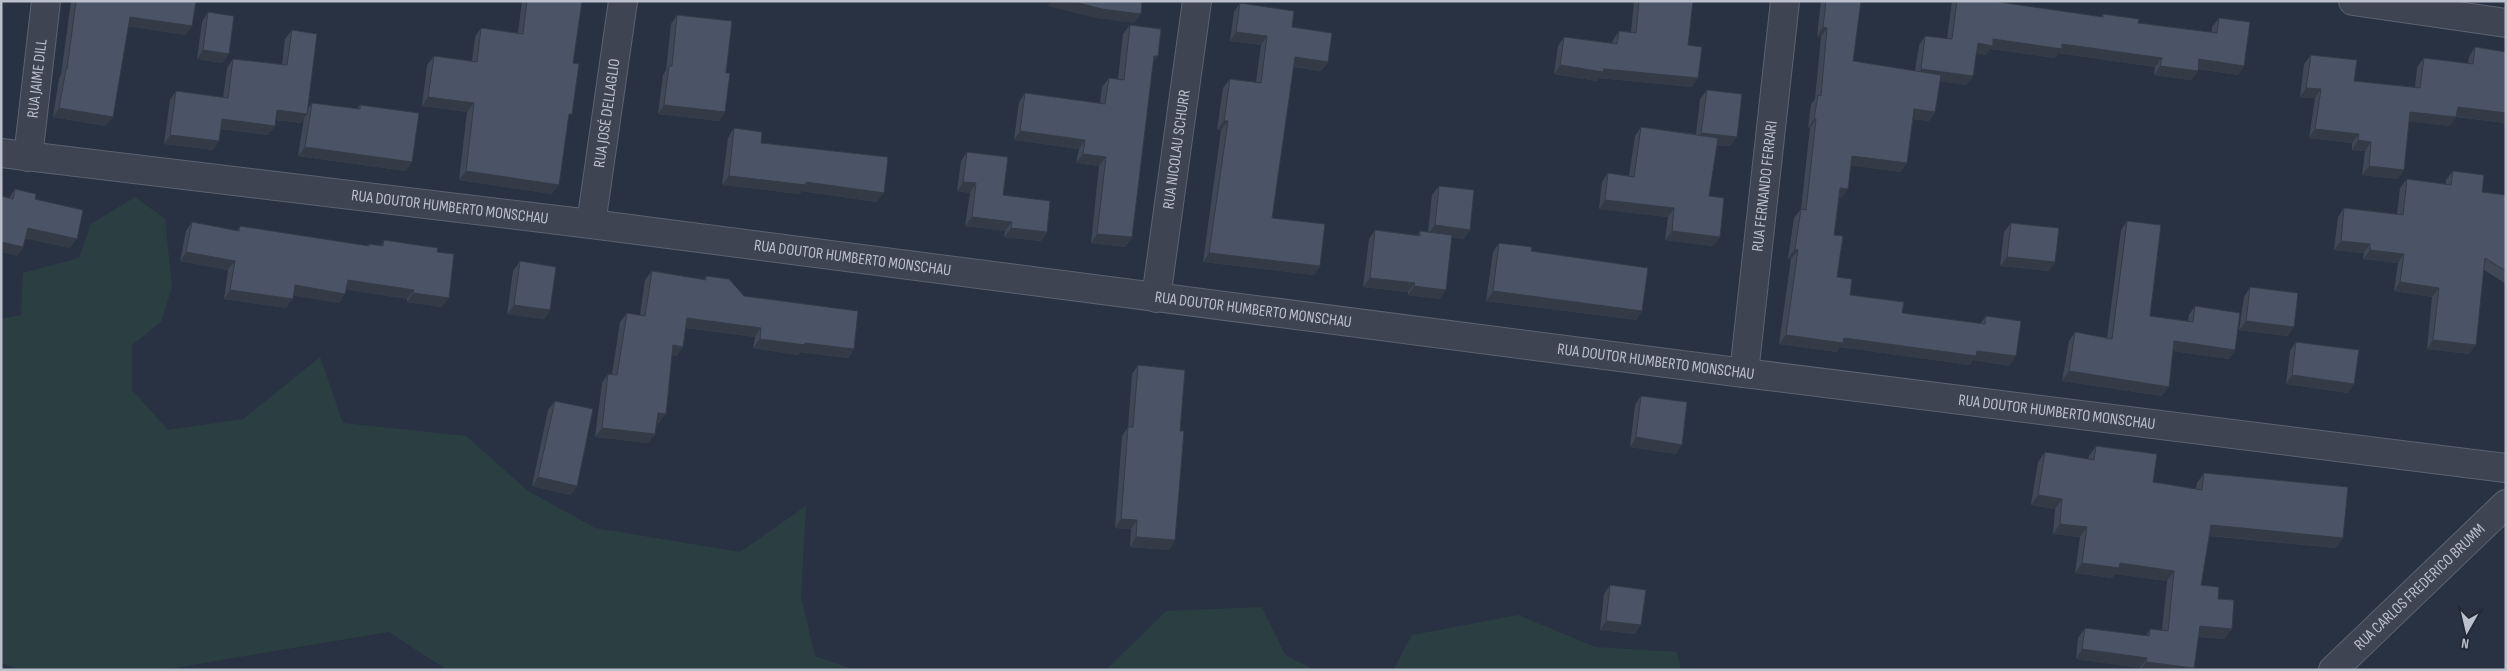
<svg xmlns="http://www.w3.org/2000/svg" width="2507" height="671" font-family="'Sofia Sans Condensed',sans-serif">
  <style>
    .green { fill: #2b3f43 }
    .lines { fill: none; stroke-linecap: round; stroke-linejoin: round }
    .minor-casing { stroke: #5c6270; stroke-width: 30 }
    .tertiary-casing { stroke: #5c6270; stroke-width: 30 }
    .minor { stroke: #3e4452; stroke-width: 28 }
    .tertiary { stroke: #3e4452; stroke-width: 28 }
    .wall { fill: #404858 }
    .shaded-wall { fill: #343b47 }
    .building { fill: #4b5466; stroke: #343b47 }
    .labels { text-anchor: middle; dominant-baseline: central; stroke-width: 5; stroke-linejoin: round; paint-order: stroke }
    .street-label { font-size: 16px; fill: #bbc0cc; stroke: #222938 }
  </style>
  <rect width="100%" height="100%" fill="#293242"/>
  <!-- green -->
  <g class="green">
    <polygon points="135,197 165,219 172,287 161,322 132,345 132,390 168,430 243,419 320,357 343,423 466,436 528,491 595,528 740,552 806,506 801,597 815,656 855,670 447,670 389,632 162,670 18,669 1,663 1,319 21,315 23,273 79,258 91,224"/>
    <polygon points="1262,607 1285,655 1315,670 1106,670 1166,611"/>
    <polygon points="1518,615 1595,647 1677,652 1681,670 1393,670 1412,635"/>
  </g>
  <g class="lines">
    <defs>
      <g id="minor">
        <path id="s1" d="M1,153l590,71 1153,149 762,95"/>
        <path id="s2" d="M28,157l18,-156"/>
        <path id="s3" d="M591,224l32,-223"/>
        <path id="s4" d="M1156,298l41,-297"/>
        <path id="s5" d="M1744,373l41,-372"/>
      </g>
      <g id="tertiary">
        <polyline points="2353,1 2506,23"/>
        <path id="s6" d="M2333,670l173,-166"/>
      </g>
    </defs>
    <!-- minor casing -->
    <use href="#minor" class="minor-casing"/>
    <!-- tertiary casing -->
    <use href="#tertiary" class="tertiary-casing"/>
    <!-- minor -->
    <use href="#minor" class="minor"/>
    <!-- tertiary -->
    <use href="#tertiary" class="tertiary"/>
  </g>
  <!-- wall -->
  <g class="wall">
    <polygon points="71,1 196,1 186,35 128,26 106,126 53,117 59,78 61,75"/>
    <polygon points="522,1 582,1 573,63 568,120 552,194 459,180 467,112 422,106 427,65 434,56 472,61 475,37 481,28 518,33"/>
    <polygon points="1634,1 1693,1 1688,45 1698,78 1692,87 1599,78 1597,81 1554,74 1558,46 1564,37 1612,43 1613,40 1619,31 1631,32"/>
    <polygon points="1821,1 1861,1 1853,61 1915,71 1919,45 1925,36 1947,39 1952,1 1999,1 1999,2 2101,17 2103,14 2138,23 2212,32 2212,27 2219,18 2244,66 2238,75 2198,69 2198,71 2191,80 2154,75 2155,67 2058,53 2055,58 1990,49 1986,55 1976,53 1967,85 1940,81 1935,112 1929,121 1913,119 1901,172 1851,165 1842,198 1839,198 1834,235 1837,277 1850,295 1902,313 1980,324 1986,316 2010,366 1973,360 1970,365 1840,347 1837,352 1779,344 1791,259 1788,258 1794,218 1801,209 1810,128 1808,128 1811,104 1815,99 1821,37 1817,36"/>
    <polygon points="1240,3 1292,27 1328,62 1321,71 1293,67 1272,218 1320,266 1314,275 1203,262 1221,130 1217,130 1223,88 1230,79 1256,82 1261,45 1230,41 1234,12"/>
    <polygon points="208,12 223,63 197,59 202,22"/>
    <polygon points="677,15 726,73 725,112 719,121 658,114 663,75 666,70 671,24"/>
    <polygon points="1130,25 1153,64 1132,237 1125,247 1091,243 1099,166 1076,163 1079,149 1014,140 1019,102 1025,93 1100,103 1102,87 1109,78 1118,79 1123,34"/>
    <polygon points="292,30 308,108 312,103 357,109 360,105 406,171 298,156 304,118 301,123 275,120 275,126 268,135 221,129 219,141 213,150 164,144 170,100 176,91 223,98 227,68 233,59 282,65 285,39"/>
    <polygon points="2475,47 2506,52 2506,123 2456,117 2450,126 2409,121 2398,179 2362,175 2365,151 2352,150 2352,143 2309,138 2315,98 2300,97 2304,64 2311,55 2354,81 2415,87 2417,67 2424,58 2468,64 2469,57"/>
    <polygon points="1707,90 1730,146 1717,145 1709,196 1720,237 1713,246 1665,240 1668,217 1599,209 1602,182 1608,173 1629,176 1635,136 1641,127 1696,134 1700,99"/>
    <polygon points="734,128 761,143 877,202 801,191 800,194 722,185 728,138"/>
    <polygon points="967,152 1003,195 1047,232 1041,241 1004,237 1005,231 965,226 970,193 957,191 961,161"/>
    <polygon points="2453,171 2482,192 2506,195 2506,284 2484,270 2469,354 2427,349 2432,297 2394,291 2398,263 2363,259 2364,253 2334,250 2338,217 2344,208 2397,214 2400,188 2407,179 2446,184 2446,180"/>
    <polygon points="1439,186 1464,239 1452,237 1440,299 1408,295 1408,292 1363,287 1369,239 1375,230 1418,235 1420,231 1428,232 1432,195"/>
    <polygon points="15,189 35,199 70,248 25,238 23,247 17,256 9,198"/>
    <polygon points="2127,221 2150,316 2188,321 2189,315 2195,306 2235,350 2229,359 2173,351 2162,396 2062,381 2069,341 2075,332 2107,338 2121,230"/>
    <polygon points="192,222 237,231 240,226 367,246 369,244 381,246 384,240 437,252 442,307 407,302 407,299 346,289 339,303 293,295 286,308 224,299 228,270 180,261 186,231"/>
    <polygon points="2011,223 2055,262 2049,271 2000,266 2004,232"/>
    <polygon points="1499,243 1531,251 1642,311 1636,320 1486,301 1493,252"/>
    <polygon points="520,261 550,310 544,319 507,314 513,271"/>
    <polygon points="652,271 704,279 706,276 744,296 854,349 848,358 800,352 798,355 753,348 755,337 685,328 677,356 672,355 659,423 656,423 655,434 648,443 595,437 602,383 608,374 612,374 620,322 627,313 640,315 645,280"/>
    <polygon points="2250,287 2288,336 2239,330 2244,297"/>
    <polygon points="2296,342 2354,384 2348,393 2286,384 2290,351"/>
    <polygon points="1138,365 1180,431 1175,540 1169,550 1130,547 1131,529 1115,528 1122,436 1128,427 1132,374"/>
    <polygon points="1641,396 1676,454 1630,447 1635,405"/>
    <polygon points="555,401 577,486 570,495 532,486 548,410"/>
    <polygon points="2096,446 2153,482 2196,489 2197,483 2204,473 2336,548 2209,536 2201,585 2218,599 2225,639 2198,637 2194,668 2192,670 2139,670 2140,668 2076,659 2078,638 2085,628 2146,636 2150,629 2162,630 2167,581 2115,574 2112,578 2075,573 2080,537 2053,534 2055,509 2031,505 2038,462 2045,452 2088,459 2089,456"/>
    <polygon points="1610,585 1635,634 1600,630 1604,594"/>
  </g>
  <!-- shaded-wall -->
  <g class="shaded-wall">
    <polygon points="1051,1 1071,1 1141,14 1134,23 1096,18 1047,6"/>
    <polygon points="130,17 192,26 186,35 124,26"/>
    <polygon points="1823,27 1827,28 1821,37 1817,36"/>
    <polygon points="1236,32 1267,36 1261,45 1230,41"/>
    <polygon points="1993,39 2062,44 2162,58 2155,67 2058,53 2055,58 1990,49 1986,55 1971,53 1978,43"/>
    <polygon points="203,50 229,54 223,63 197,59"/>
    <polygon points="1154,56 1158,56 1151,66"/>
    <polygon points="1295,57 1328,62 1321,71 1288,66"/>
    <polygon points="2199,59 2244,66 2238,75 2193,68"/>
    <polygon points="1560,65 1604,69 1698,78 1692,87 1599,78 1597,81 1554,74"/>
    <polygon points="2160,66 2198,71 2191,80 2154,75"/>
    <polygon points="1921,69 1973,76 1967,85 1915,78"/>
    <polygon points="2306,88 2321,89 2315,98 2300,97"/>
    <polygon points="428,97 474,103 467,112 422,106"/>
    <polygon points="664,105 725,112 719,121 658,114"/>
    <polygon points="2458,107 2506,113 2506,123 2451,116"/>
    <polygon points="59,108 113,117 106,126 53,117"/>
    <polygon points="1914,109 1935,112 1929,121 1907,118"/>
    <polygon points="277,110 307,114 301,123 270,119"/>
    <polygon points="2410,112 2456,117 2450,126 2404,121"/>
    <polygon points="222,119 275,126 268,135 216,128"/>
    <polygon points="1814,119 1816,119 1810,128 1808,128"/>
    <polygon points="1224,121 1228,121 1221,130 1217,130"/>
    <polygon points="2315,129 2359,134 2352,143 2309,138"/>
    <polygon points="1020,131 1085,140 1079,149 1014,140"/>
    <polygon points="1701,133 1737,137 1730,146 1695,142"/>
    <polygon points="170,135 219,141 213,150 164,144"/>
    <polygon points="2358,140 2371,142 2365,151 2352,150"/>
    <polygon points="305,147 412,162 406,171 298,156"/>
    <polygon points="1083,154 1106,157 1099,166 1076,163"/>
    <polygon points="1852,156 1907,163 1901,172 1846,165"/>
    <polygon points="2369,166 2404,170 2398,179 2362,175"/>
    <polygon points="466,171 559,185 552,194 459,180"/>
    <polygon points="729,176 806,182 884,193 877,202 801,191 800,194 722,185"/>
    <polygon points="963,182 976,183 970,193 957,191"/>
    <polygon points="1840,188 1848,189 1842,198 1834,197"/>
    <polygon points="1605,200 1674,208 1668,217 1599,209"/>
    <polygon points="972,217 1012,222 1005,231 965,226"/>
    <polygon points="1435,225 1470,230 1464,239 1428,234"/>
    <polygon points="28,228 77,239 70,248 22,237"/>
    <polygon points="1011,228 1047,232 1041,241 1004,237"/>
    <polygon points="1672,231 1720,237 1713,246 1665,240"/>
    <polygon points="1097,234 1132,237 1125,247 1091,243"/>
    <polygon points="2341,241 2370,244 2364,253 2334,250"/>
    <polygon points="1,242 23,247 17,256 1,252"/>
    <polygon points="1795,249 1798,250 1791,259 1788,258"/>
    <polygon points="2370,250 2404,254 2398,263 2363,259"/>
    <polygon points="186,252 235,261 228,270 180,261"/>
    <polygon points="1209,253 1320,266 1314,275 1203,262"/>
    <polygon points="2007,257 2055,262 2049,271 2000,266"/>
    <polygon points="1370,278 1415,283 1408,292 1363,287"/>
    <polygon points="348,280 414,290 407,299 341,289"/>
    <polygon points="2400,282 2439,288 2432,297 2394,291"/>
    <polygon points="295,285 345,294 339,303 288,295"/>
    <polygon points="1414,286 1446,290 1440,299 1408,295"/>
    <polygon points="230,290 293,299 286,308 224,299"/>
    <polygon points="1493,291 1642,311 1636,320 1486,301"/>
    <polygon points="413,293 449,298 442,307 407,302"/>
    <polygon points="514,305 550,310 544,319 507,314"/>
    <polygon points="687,318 761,328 755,337 680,327"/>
    <polygon points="2246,321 2294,327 2288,336 2239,330"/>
    <polygon points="1786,335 1844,338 1977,351 2016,356 2010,366 1973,360 1970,365 1840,347 1837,352 1779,344"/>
    <polygon points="760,339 805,343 854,349 848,358 800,352 798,355 753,348"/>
    <polygon points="2433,340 2476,345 2469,354 2427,349"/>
    <polygon points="2174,341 2235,350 2229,359 2167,350"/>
    <polygon points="673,345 683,347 677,356 667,354"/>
    <polygon points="2069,371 2169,387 2162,396 2062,381"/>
    <polygon points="2292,375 2354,384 2348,393 2286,384"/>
    <polygon points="658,413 666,414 659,423 651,422"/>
    <polygon points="602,428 655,434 648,443 595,437"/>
    <polygon points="1636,437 1682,445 1676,454 1630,447"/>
    <polygon points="538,477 577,486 570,495 532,486"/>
    <polygon points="2038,495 2062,499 2055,509 2031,505"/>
    <polygon points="1121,519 1137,520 1131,529 1115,528"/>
    <polygon points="2060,524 2087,527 2080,537 2053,534"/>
    <polygon points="2211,525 2343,538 2336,548 2204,535"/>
    <polygon points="1136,537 1175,540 1169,550 1130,547"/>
    <polygon points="2082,563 2120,563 2174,571 2167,581 2115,574 2112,578 2075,573"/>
    <polygon points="1606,621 1641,625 1635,634 1600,630"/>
    <polygon points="2200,626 2232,629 2225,639 2193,636"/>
    <polygon points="2082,649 2147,658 2140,668 2076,659"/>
    <polygon points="2146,662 2194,668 2192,670 2140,670"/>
  </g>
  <!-- building -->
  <g class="building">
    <polygon points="76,1 196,1 192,26 130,17 113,117 59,108 66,69 67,69"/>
    <polygon points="527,1 582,1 573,63 579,64 572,114 569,114 559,185 466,171 474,103 428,97 434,56 477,62 481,28 523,34"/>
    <polygon points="1071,1 1142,1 1141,14 1102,9"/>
    <polygon points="1639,1 1693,1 1688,45 1702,47 1698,78 1604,69 1603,72 1560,65 1564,37 1617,44 1619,31 1636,33"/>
    <polygon points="1826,1 1861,1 1853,61 1941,75 1935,112 1914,109 1907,163 1852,156 1848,189 1840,188 1834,235 1843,236 1837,277 1852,279 1850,295 1904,302 1902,313 1985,324 1986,316 2021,321 2016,356 1977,351 1976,356 1844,338 1843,343 1786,335 1798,250 1795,249 1801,209 1806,210 1816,119 1814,119 1818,95 1821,96 1827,28 1823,27"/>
    <polygon points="1957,1 1999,1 1999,2 2103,17 2103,14 2139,19 2138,23 2217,33 2219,18 2250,22 2244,66 2199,59 2198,71 2160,66 2162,58 2062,44 2062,49 1993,39 1993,46 1978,43 1973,76 1921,69 1925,36 1952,39"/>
    <polygon points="1240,3 1294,11 1292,27 1332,33 1328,62 1295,57 1272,218 1325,224 1320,266 1209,253 1228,121 1224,121 1230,79 1261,83 1267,36 1236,32"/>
    <polygon points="208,12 234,16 229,54 203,50"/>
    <polygon points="677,15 732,21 726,73 730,73 725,112 664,105 669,66 672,66"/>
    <polygon points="1130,25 1161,29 1158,56 1154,56 1132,237 1097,234 1106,157 1083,154 1085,140 1020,131 1025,93 1105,104 1109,78 1124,80"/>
    <polygon points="292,30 317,34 307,114 277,110 275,126 222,119 219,141 170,135 176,91 228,98 233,59 287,65"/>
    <polygon points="2475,47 2506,52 2506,113 2458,107 2456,117 2410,112 2404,170 2369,166 2371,142 2358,140 2359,134 2315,129 2321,89 2306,88 2311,55 2357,60 2354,81 2420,88 2424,58 2473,64"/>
    <polygon points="1707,90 1742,94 1737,137 1701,133"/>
    <polygon points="312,103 360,109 360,105 419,113 412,162 305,147"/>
    <polygon points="1641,127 1718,138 1709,196 1724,198 1720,237 1672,231 1674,208 1605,200 1608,173 1634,177"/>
    <polygon points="734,128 762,132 761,143 888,157 884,193 806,182 806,185 729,176"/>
    <polygon points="967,152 1008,157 1003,195 1050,201 1047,232 1011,228 1012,222 972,217 976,183 963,182"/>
    <polygon points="2453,171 2484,175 2482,192 2506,195 2506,271 2485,258 2476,345 2433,340 2439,288 2400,282 2404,254 2370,250 2370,244 2341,241 2344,208 2403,215 2407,179 2451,185"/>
    <polygon points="1439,186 1474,190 1470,230 1435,225"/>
    <polygon points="15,189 36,194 35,199 83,210 77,239 28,228 23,247 1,242 1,196 13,199"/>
    <polygon points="2127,221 2161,225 2150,316 2193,322 2195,306 2240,313 2235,350 2174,341 2169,387 2069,371 2075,332 2112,339"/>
    <polygon points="192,222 239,231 240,226 369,246 369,244 383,246 384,240 438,248 437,252 454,254 449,298 413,293 414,290 348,280 345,294 295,285 293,299 230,290 235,261 186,252"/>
    <polygon points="2011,223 2059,228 2055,262 2007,257"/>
    <polygon points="1375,230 1420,236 1420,231 1452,235 1446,290 1414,286 1415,283 1370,278"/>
    <polygon points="1499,243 1532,247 1531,251 1648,268 1642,311 1493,291"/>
    <polygon points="520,261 556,267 550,310 514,305"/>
    <polygon points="652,271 706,280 706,276 729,279 744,296 858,311 854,349 805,343 805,345 760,339 761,328 687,318 683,347 673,345 666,414 658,413 655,434 602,428 608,374 617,375 627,313 645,316"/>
    <polygon points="2250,287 2298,293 2294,327 2246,321"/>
    <polygon points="2296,342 2359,350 2354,384 2292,375"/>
    <polygon points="1138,365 1185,370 1180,431 1184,431 1175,540 1136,537 1137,520 1121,519 1128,427 1133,427"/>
    <polygon points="1641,396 1687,402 1682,445 1636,437"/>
    <polygon points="555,401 593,409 577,486 538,477"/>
    <polygon points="2096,446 2157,454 2153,482 2202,490 2204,473 2348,487 2343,538 2211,525 2201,585 2219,587 2218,599 2234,600 2232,629 2200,626 2194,668 2146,662 2147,658 2082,649 2085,628 2149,636 2150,629 2168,631 2174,571 2120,563 2119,568 2082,563 2087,527 2060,524 2062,499 2038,495 2045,452 2094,460"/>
    <polygon points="1610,585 1646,590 1641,625 1606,621"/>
  </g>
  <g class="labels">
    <!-- street labels -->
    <g class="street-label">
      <text stroke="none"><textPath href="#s2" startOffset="79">RUA JAIME DILL</textPath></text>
      <text stroke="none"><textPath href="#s3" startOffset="112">RUA JOSÉ DELLAGLIO</textPath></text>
      <text stroke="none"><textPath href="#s4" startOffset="150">RUA NICOLAU SCHURR</textPath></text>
      <text stroke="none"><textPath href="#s5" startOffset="188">RUA FERNANDO FERRARI</textPath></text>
      <text stroke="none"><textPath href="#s1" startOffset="452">RUA DOUTOR HUMBERTO MONSCHAU</textPath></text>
      <text stroke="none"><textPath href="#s1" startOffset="858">RUA DOUTOR HUMBERTO MONSCHAU</textPath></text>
      <text stroke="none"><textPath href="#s1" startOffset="1262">RUA DOUTOR HUMBERTO MONSCHAU</textPath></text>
      <text stroke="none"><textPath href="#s1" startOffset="1668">RUA DOUTOR HUMBERTO MONSCHAU</textPath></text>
      <text stroke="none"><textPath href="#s1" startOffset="2072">RUA DOUTOR HUMBERTO MONSCHAU</textPath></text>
      <text stroke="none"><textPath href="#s6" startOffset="120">RUA CARLOS FREDERICO BRUMM</textPath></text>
    </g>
  </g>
  <!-- border -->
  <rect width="2507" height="671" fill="none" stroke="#bbc0cc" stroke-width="5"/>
  <!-- north arrow -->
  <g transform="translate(2467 631) rotate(188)" stroke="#222938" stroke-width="4" paint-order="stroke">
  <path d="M0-4L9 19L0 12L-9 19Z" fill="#bbc0cc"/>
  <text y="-8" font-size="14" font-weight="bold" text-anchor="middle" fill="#bbc0cc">N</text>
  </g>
</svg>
